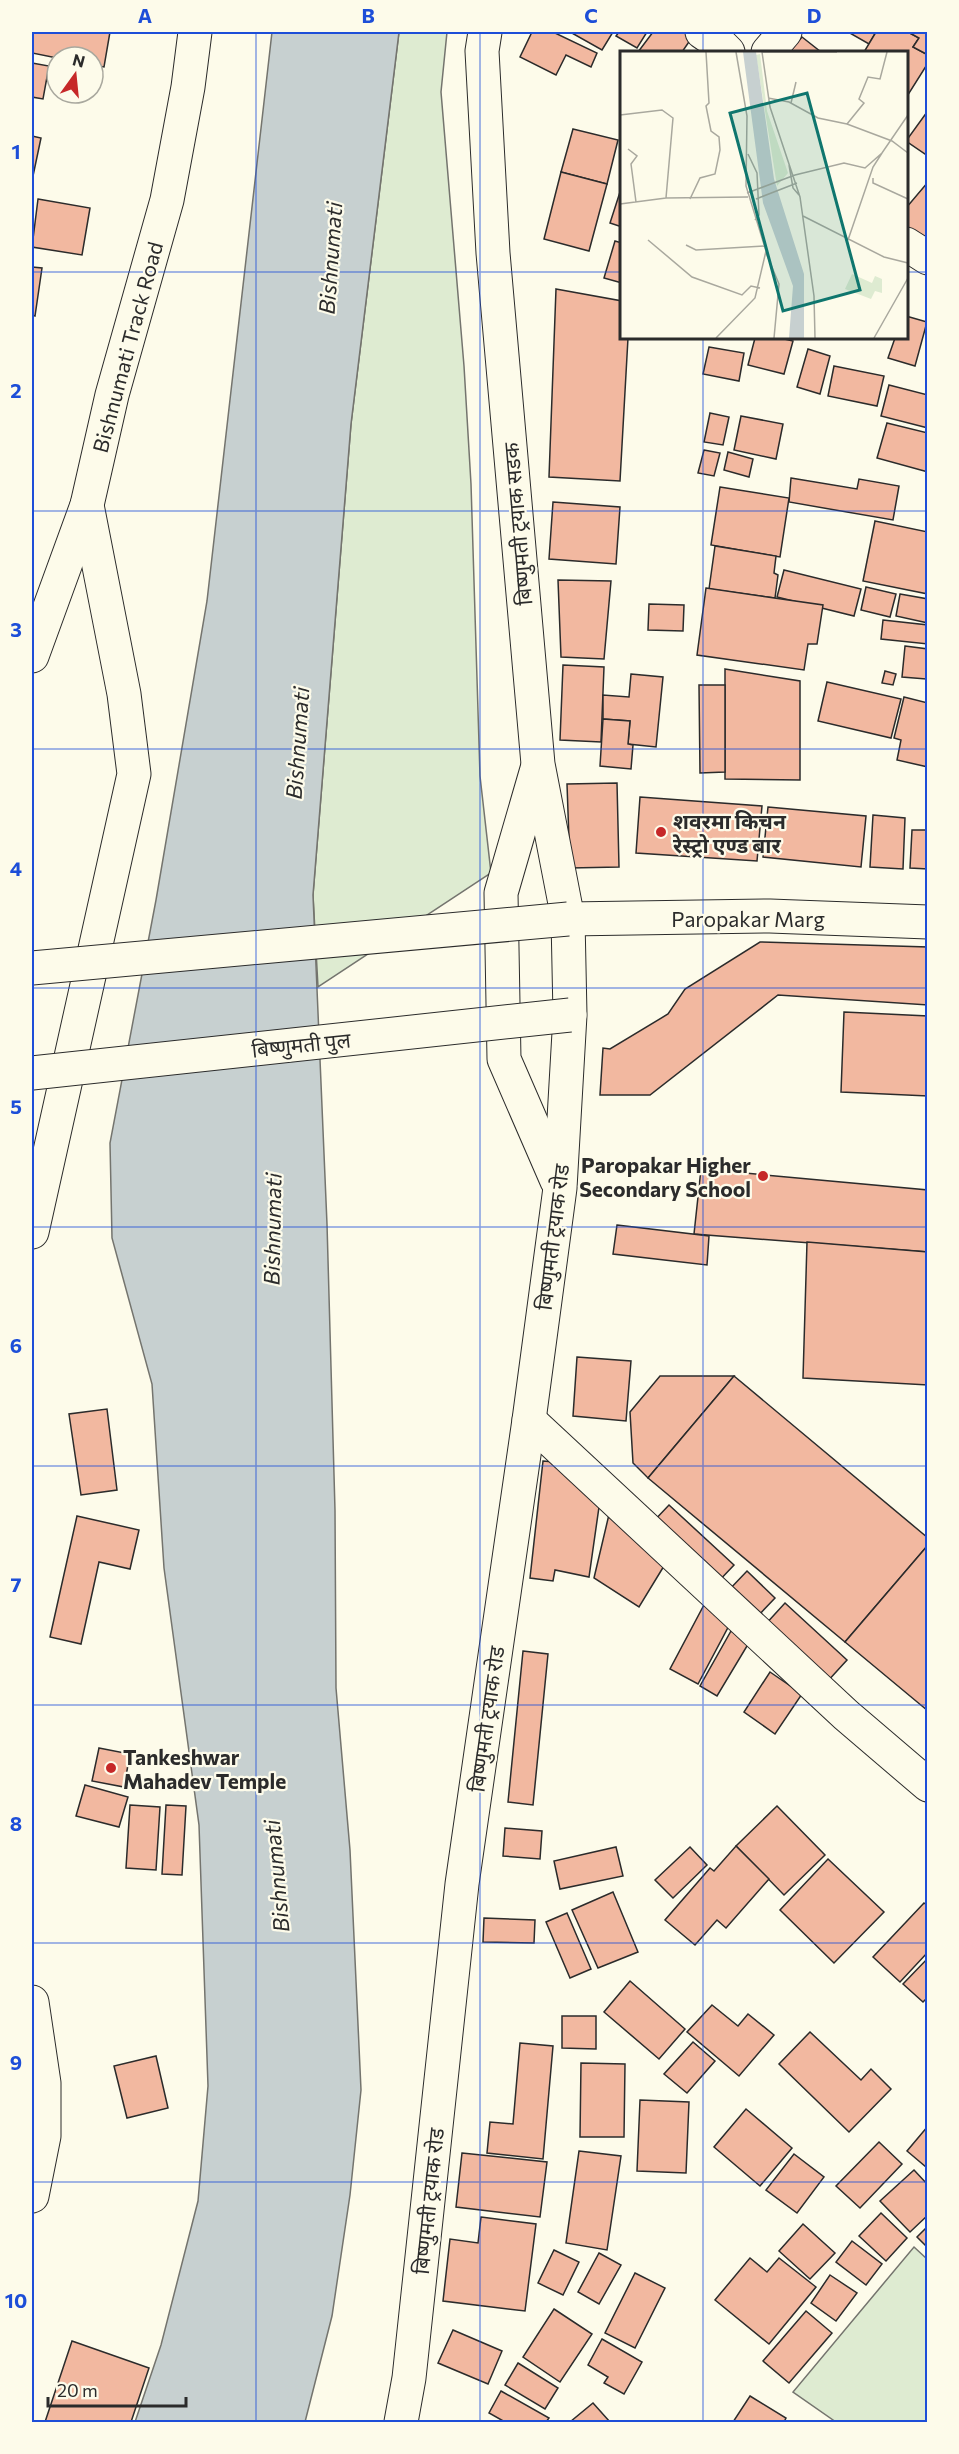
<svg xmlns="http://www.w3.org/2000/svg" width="959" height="2454" font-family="Commissioner,'Noto Sans Devanagari',sans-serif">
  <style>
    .green { fill: #deebd1; stroke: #74746e; stroke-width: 1.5 }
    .water { fill: #c7d0d0; stroke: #74746e; stroke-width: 1.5 }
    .building { fill: #f2b8a0; stroke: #2b2b2b; stroke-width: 1.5 }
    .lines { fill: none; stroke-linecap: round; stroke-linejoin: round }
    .minor-casing { stroke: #2b2b2b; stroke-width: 35 }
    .major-casing { stroke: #2b2b2b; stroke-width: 35 }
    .minor { stroke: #fdfbea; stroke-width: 33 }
    .major { stroke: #fdfbea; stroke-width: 33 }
    .major-bridge-casing { stroke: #2b2b2b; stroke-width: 35; stroke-linecap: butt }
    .major-bridge { stroke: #fdfbea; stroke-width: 33 }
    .grid { fill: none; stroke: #1d4ed8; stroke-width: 1.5; stroke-opacity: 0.55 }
    .poi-dot { fill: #c62828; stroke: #fdfbea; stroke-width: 2 }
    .labels { text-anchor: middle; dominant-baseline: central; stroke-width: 4.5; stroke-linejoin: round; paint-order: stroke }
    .street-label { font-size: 21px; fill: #2b2b2b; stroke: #fdfbea }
    .poi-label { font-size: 21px; font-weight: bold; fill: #2b2b2b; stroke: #fdfbea; text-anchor: start }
    .water-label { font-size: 22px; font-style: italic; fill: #2b2b2b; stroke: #fdfbea }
    .inset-road { fill: none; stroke: #a9a89e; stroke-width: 1.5 }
    .view { fill: #0f766e; fill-opacity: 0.15; stroke: #0f766e; stroke-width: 3 }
    .inset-edge { fill: none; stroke: #2b2b2b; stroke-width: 3 }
    .neatline { fill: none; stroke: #1d4ed8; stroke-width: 2 }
    .grid-label { font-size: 20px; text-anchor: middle; font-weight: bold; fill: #1d4ed8 }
  </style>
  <rect width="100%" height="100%" fill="#fdfbea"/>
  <!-- green -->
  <g class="green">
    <polygon points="399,32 447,32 441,92 464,366 471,484 480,776 491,873 318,987 313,895 351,424"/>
    <polygon points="914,2247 927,2259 927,2422 836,2422 793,2392"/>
  </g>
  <!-- water -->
  <polygon class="water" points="272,32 399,32 351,424 313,895 327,1224 335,1510 336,1688 350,1850 361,2090 350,2195 332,2316 305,2422 135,2422 161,2345 198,2201 208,2086 199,1825 164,1568 152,1384 112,1238 110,1143 156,900 207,601"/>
  <!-- building -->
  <g class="building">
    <polygon points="32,32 110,32 104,67 93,65 93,57 57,58 32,53"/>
    <polygon points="532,32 553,32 597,53 591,67 566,55 556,75 520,57"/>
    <polygon points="570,32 613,32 602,50"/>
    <polygon points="619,32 647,32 637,48 616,36"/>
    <polygon points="653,32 686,32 693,36 682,52 638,52"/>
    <polygon points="848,32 876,32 869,44"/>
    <polygon points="876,32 908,32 919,38 913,47 928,55 928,63 906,98 906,52 864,52"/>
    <polygon points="908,32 928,32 928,55 913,47 919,38"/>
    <polygon points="802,37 821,52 789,52"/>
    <polygon points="32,63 49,66 43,99 32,97"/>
    <polygon points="927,112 928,112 928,156 906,141"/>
    <polygon points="573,129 618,140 607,184 561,172"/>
    <polygon points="32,136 41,138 33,176 32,175"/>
    <polygon points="561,172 607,184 589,251 544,239"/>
    <polygon points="928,182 928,247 906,230 906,208"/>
    <polygon points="621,189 622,190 622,227 610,223"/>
    <polygon points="38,199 90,208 82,255 32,247"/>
    <polygon points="615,241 622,243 622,283 604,278"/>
    <polygon points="32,267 42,268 35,316 32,315"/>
    <polygon points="556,289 622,301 622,338 628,338 620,481 549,477"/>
    <polygon points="906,316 927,322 915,366 888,358 895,338 906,338"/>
    <polygon points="755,338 780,338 793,341 784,374 748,365"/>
    <polygon points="709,347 744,353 739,381 703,374"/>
    <polygon points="808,349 830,356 820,394 797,387"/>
    <polygon points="834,366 884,376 877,406 828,396"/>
    <polygon points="889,385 928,395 928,428 881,416"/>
    <polygon points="710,413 729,417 723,445 704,442"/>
    <polygon points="741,416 783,424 776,459 734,450"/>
    <polygon points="887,423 928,433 928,472 877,458"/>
    <polygon points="704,450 720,453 714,476 698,473"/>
    <polygon points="728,452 753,459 749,477 724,470"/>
    <polygon points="791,478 857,489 859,479 899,486 893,520 789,502"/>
    <polygon points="720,487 789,498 780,557 711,545"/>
    <polygon points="553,502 620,507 616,564 549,559"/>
    <polygon points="875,521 928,532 928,594 863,581"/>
    <polygon points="715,546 776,556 774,573 778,575 775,598 709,589"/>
    <polygon points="784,570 861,589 854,616 777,597"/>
    <polygon points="558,580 611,581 604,659 561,657"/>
    <polygon points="866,587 896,594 890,617 861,610"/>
    <polygon points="706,588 823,605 817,644 808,644 804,670 697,655"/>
    <polygon points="900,594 928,599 928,623 896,616"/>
    <polygon points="649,604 684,605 683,631 648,630"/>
    <polygon points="883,620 928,625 928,644 881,639"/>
    <polygon points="905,646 928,649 926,679 902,677"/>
    <polygon points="563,665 604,667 601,742 560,740"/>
    <polygon points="725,669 800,681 800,780 725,779"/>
    <polygon points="885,671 896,674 893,685 882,683"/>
    <polygon points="631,674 663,677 656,747 628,744 630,721 603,719 603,695 629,697"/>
    <polygon points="827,682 901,699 891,738 818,721"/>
    <polygon points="699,685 725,685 725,772 700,773"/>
    <polygon points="904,697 928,703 928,767 897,760 901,740 894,738"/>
    <polygon points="603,719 630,721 628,744 633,745 631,769 600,766"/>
    <polygon points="617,783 619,867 570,868 567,784"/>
    <polygon points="640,797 762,806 757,861 636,853"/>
    <polygon points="768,807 866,816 861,867 763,857"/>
    <polygon points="873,815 905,818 903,869 870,867"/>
    <polygon points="912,830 928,830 928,869 910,868"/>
    <polygon points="760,942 928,947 928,1005 778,995 650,1095 600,1095 603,1048 610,1049 668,1014 685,989"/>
    <polygon points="844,1012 928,1016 928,1096 841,1092"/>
    <polygon points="701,1169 928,1190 928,1252 694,1234"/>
    <polygon points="617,1225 709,1236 707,1265 613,1254"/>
    <polygon points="807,1242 928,1252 928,1385 803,1378"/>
    <polygon points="577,1357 631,1361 626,1421 573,1416"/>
    <polygon points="660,1376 734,1376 648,1478 633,1463 630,1412"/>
    <polygon points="734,1376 928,1538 928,1545 845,1642 648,1478"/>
    <polygon points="107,1409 117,1490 81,1495 69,1414"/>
    <polygon points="543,1461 566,1463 600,1500 589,1577 555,1570 553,1581 530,1578"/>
    <polygon points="669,1505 734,1565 716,1584 651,1524"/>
    <polygon points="611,1506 667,1561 639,1607 594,1578"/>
    <polygon points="77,1516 139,1530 130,1569 99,1562 81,1644 50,1637"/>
    <polygon points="928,1545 928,1711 845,1642"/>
    <polygon points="747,1571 775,1598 756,1618 728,1591"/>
    <polygon points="705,1603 733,1618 698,1684 670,1669"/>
    <polygon points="785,1603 847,1660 826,1683 764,1626"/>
    <polygon points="731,1631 750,1641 717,1696 700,1686"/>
    <polygon points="523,1651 548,1654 533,1805 508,1802"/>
    <polygon points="770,1672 802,1694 775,1734 744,1712"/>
    <polygon points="99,1748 130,1754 124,1787 92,1781"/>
    <polygon points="85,1785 128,1797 119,1827 76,1816"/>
    <polygon points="130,1805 160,1807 156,1870 126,1868"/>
    <polygon points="166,1805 186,1806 182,1875 162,1874"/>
    <polygon points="777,1806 825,1855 784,1895 736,1846"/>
    <polygon points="505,1828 542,1831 540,1859 503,1856"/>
    <polygon points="736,1846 769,1879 726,1928 717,1920 695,1945 665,1920 710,1868 714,1871"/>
    <polygon points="616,1847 623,1876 560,1889 554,1861"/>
    <polygon points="690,1847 707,1865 673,1898 655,1880"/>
    <polygon points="828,1859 884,1912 834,1963 780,1910"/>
    <polygon points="613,1892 638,1952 598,1968 572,1910"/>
    <polygon points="924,1903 928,1906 928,1952 900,1982 873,1957"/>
    <polygon points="567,1913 591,1969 570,1978 546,1922"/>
    <polygon points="484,1918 535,1920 534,1943 483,1942"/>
    <polygon points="928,1958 928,1997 923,2002 903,1984"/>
    <polygon points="630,1981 685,2029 659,2059 604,2012"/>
    <polygon points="712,2005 738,2026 748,2014 774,2035 739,2076 687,2032"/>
    <polygon points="562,2016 596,2016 596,2049 562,2048"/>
    <polygon points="810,2032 861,2080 871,2069 891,2089 849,2132 779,2064"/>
    <polygon points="693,2042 715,2061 687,2093 664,2074"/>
    <polygon points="520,2043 553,2046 543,2159 487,2153 490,2122 513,2124"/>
    <polygon points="156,2056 168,2108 127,2118 114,2066"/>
    <polygon points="581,2063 625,2064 624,2137 580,2137"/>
    <polygon points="640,2100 689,2102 686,2173 637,2171"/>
    <polygon points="746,2109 792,2148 760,2186 714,2147"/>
    <polygon points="928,2126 928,2165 926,2167 907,2151"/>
    <polygon points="879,2142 902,2164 860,2208 836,2186"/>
    <polygon points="579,2151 621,2156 607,2250 566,2243"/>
    <polygon points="462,2153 547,2162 540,2217 456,2207"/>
    <polygon points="794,2154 824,2177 797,2213 766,2190"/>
    <polygon points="914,2170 928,2185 928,2215 910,2232 880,2201"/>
    <polygon points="881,2213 907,2238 886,2261 859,2236"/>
    <polygon points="481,2217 536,2224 525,2311 443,2301 450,2239 478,2243"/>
    <polygon points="803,2224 835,2253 810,2279 779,2251"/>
    <polygon points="928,2226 928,2248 917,2237"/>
    <polygon points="852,2241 882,2264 866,2285 836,2262"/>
    <polygon points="554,2250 579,2262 563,2295 538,2283"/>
    <polygon points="599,2253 621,2265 599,2304 578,2292"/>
    <polygon points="750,2258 767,2272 779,2258 816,2287 769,2344 715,2300"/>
    <polygon points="635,2273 665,2288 635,2348 605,2333"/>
    <polygon points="830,2275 857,2293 836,2321 811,2303"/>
    <polygon points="554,2309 592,2334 560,2382 523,2357"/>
    <polygon points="806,2311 832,2333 789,2383 763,2361"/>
    <polygon points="453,2330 502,2351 488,2384 438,2363"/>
    <polygon points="602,2339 642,2362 624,2394 604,2383 608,2377 588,2365"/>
    <polygon points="72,2341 149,2368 131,2422 45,2422"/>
    <polygon points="518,2363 558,2388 545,2409 505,2385"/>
    <polygon points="501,2391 549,2418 546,2422 505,2422 489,2413"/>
    <polygon points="750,2396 786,2418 784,2422 733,2422"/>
    <polygon points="593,2403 610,2422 570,2422"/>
  </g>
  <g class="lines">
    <defs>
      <g id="minor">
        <polyline points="702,32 721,45 728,52"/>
        <polyline points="768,52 785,32"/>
        <polyline points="906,244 928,258"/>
        <polyline points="568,919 770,916 928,922"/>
        <polyline points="529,1420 846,1715 928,1785"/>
      </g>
      <g id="major">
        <polyline points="32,656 87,505 112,395 167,200 188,87 195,32"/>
        <polyline points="537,769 501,893 504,1059 557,1181"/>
        <polyline points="32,1232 134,774 124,694 87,505"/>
        <polyline points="32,2002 44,2083 44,2136 32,2196"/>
        <polyline points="401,2422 409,2378 462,1884 529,1420 560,1188 570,1015 568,919 538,764 493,253 482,51 485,32"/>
      </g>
    </defs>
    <!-- minor casing -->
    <use href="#minor" class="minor-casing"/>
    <!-- major casing -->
    <use href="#major" class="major-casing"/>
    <!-- minor -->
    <use href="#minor" class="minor"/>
    <!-- major -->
    <use href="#major" class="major"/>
    <defs>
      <g id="major-bridge">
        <polyline points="32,968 568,919"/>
        <polyline points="32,1073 570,1015"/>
      </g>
    </defs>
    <!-- major-bridge casing -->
    <use href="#major-bridge" class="major-bridge-casing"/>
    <!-- major-bridge -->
    <use href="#major-bridge" class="major-bridge"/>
  </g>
  <!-- grid -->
  <path class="grid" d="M256,32v2390M480,32v2390M703,32v20M32,272h590M906,272h22M703,338v2084M32,511h896M32,749h896M32,988h896M32,1227h896M32,1466h896M32,1705h896M32,1943h896M32,2182h896"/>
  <!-- markers -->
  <g class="poi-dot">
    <circle cx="661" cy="832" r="6"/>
    <circle cx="763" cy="1176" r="6"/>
    <circle cx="111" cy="1768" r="6"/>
  </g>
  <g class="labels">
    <!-- street labels -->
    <g class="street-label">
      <text transform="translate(127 347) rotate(-75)">Bishnumati Track Road</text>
      <text transform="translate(517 524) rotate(-95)">बिष्णुमती ट्रयाक सडक</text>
      <text x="748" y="918">Paropakar Marg</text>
      <text transform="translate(301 1044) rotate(-6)">बिष्णुमती पुल</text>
      <text transform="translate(552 1237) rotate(-83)">बिष्णुमती ट्रयाक रोड</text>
      <text transform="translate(486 1719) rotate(-82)">बिष्णुमती ट्रयाक रोड</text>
      <text transform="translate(428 2201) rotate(-84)">बिष्णुमती ट्रयाक रोड</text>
    </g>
    <!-- poi labels -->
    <g class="poi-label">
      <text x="673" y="820">शवरमा किचन<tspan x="673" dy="24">रेस्ट्रो एण्ड बार</tspan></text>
      <text x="751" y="1164" text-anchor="end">Paropakar Higher<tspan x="751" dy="24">Secondary School</tspan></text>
      <text x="123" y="1756">Tankeshwar<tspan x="123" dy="24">Mahadev Temple</tspan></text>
    </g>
    <!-- water labels -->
    <g class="water-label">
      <text transform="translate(330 258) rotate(-86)">Bishnumati</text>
      <text transform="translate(297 743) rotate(-86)">Bishnumati</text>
      <text transform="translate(272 1229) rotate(-89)">Bishnumati</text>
      <text transform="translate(276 1876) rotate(-95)">Bishnumati</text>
    </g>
  </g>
  <!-- overview -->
  <g transform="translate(620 51)">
    <rect width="288" height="288" fill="#fdfbea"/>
    <path d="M140,3l7,57 21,62 -11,13 -21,-131zM232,223l20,9 3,-7 7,3v14l-7,-2 -4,8 -26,-10z" fill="#deebd1"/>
    <path d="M123,1h13l18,127 30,95v64h-15l4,-52 -30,-83z" fill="#c7d0d0"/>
    <path class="inset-road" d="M142,1h75M142,1l8,55 30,90 14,99 1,42M148,47l21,4 29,16 29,6 45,17 16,12M171,52l5,-21M0,64l42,-5 11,8 -7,80 82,-1M227,73l17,-21 -5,-4 9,-22 12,2 7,-27M8,98l9,7 -6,8 5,38M128,103l9,19 2,42 -4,5M169,114l4,23 6,7M175,124l49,-12 21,5 17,-15 26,-38M253,127v5l35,16M127,142l48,-18M70,148l10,-21 15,-4 5,-24 -1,-13 -8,-6 -5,-25 3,-3 -3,-51M136,148l41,-16M0,153l46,-6M183,165l81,41 24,6M28,189l44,37 50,18 9,-9 9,2M228,189l25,-73 9,-14M66,194l10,5 69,-4M146,202l13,31 -5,54M96,287l39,-40 11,-47 -20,-65 1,-70 -11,-64M254,287l34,-60"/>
    <path class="view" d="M187,42l53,197 -77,21 -53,-198z"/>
    <rect width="288" height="288" class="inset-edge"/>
  </g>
  <!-- border -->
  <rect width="959" height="2454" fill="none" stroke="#fdfbea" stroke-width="66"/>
  <!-- north arrow -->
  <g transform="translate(75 75) rotate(15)"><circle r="28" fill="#fdfbea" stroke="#a9a89e" stroke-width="1.5"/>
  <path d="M0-4.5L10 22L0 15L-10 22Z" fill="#c62828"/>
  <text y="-9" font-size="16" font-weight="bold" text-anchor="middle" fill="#2b2b2b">N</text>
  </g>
  <!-- scale -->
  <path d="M48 2397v9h138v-9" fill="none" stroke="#2b2b2b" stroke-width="3"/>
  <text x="57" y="2397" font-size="18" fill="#2b2b2b" stroke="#fdfbea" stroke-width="4.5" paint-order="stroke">20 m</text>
  <rect x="33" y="33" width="893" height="2388" class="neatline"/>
  <g class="grid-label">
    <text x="145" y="23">A</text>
    <text x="368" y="23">B</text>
    <text x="591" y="23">C</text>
    <text x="814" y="23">D</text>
    <text x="16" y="159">1</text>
    <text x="16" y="398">2</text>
    <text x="16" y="637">3</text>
    <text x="16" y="876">4</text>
    <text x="16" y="1114">5</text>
    <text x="16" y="1353">6</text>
    <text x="16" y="1592">7</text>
    <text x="16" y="1831">8</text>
    <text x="16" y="2070">9</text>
    <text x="16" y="2308">10</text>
  </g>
</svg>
